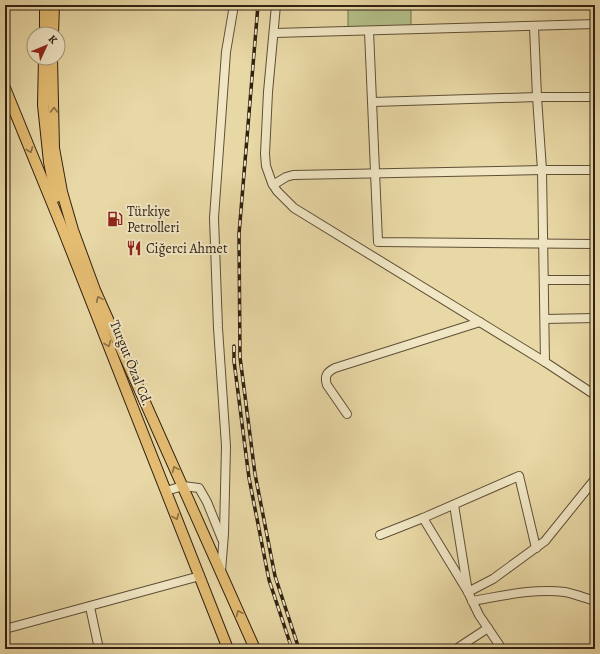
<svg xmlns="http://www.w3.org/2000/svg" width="600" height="654" font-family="Alegreya,serif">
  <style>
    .green { fill: #b3bf89; stroke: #72704e }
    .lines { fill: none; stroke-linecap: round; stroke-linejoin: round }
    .minor-casing { stroke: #5f4f37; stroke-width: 10 }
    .major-casing { stroke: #312112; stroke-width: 12 }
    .minor { stroke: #f0e6c4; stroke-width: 8 }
    .major { stroke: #e4bc72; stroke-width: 10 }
    .rail-casing { stroke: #312112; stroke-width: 3.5 }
    .rail { stroke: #f0e6c4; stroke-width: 2; stroke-dasharray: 6; stroke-linecap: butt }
    .oneway { stroke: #8a6e42 }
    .labels { text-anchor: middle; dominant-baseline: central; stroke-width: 4; stroke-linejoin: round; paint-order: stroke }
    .poi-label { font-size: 14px; fill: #312112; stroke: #f0e6c4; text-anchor: start }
    .street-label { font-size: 14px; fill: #312112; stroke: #f0e6c4 }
  </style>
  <rect width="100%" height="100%" fill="#e8d8a5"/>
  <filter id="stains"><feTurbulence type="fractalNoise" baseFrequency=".005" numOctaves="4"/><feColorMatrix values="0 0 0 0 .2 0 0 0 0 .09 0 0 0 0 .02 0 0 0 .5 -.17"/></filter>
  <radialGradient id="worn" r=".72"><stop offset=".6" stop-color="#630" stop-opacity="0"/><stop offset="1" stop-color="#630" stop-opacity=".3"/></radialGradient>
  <!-- green -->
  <polygon class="green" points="348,5 411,5 411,29 348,31"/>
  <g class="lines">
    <defs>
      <g id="minor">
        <polyline points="276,5 268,92 265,154 266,166 272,183 277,191 294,208 545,362"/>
        <polyline points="534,27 537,97 542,170 545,362 595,395"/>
        <polyline points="369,31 378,242 595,244"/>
        <polyline points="274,33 595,24"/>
        <polyline points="373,102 537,97 595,97"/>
        <polyline points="273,185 286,177 293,175 542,170 595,170"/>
        <polyline points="544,280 595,280"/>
        <polyline points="545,319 595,318"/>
        <path d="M347,414l-20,-29c-3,-9 0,-13 8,-17l145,-46"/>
        <polyline points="166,491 183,486 199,488 207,502 222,539"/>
        <polyline points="454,505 468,592 493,579 545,541 595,479"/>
        <polyline points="423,518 468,592 479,615 502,649"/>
        <polyline points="380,535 423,518 519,476 536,548"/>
        <polyline points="221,571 224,534 226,446 218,328 214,218 226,52 234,5"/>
        <path d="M472,601c30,-5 62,-13 93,-9 10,2 20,6 30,9"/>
        <polyline points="90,607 99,649"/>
        <polyline points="5,629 200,576"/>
        <polyline points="456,649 488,628"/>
      </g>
      <g id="major">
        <polyline points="45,34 45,5"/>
        <polyline points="53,34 54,5"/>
        <polyline points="44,58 43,105 49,162 56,197"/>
        <polyline points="52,58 54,148 62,192 73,230 95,290 255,649"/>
        <polyline points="5,88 63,230 228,649"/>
      </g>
    </defs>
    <!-- minor casing -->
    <use href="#minor" class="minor-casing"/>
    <!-- major casing -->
    <use href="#major" class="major-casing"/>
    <!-- minor -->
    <use href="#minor" class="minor"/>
    <!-- major -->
    <use href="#major" class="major"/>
    <defs>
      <g id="rail">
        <polyline points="258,5 239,234 240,357 255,474 275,576 299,649"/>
        <polyline points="234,346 234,361 249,478 269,580 292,649"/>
      </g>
    </defs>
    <!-- rail casing -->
    <use href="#rail" class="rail-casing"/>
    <!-- rail -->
    <use href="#rail" class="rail"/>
  </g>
  <!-- one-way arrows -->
  <defs><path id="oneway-chevron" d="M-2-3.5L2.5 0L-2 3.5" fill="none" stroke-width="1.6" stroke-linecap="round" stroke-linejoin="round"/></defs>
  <g class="oneway">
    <use href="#oneway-chevron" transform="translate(54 110) rotate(-90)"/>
    <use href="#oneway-chevron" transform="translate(30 150) rotate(68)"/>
    <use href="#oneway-chevron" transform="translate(99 299) rotate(-114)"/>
    <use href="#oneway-chevron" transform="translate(108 344) rotate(68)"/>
    <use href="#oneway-chevron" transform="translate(175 469) rotate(-114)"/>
    <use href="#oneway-chevron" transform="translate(176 517) rotate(68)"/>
    <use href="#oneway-chevron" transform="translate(239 613) rotate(-114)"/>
  </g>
  <!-- icons -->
  <defs>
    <symbol id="fuel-bare" viewBox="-9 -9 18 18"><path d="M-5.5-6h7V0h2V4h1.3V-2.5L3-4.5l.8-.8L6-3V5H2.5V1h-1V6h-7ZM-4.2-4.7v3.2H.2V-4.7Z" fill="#8f2418" stroke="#f0e6c4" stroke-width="2.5" paint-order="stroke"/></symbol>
    <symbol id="restaurant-bare" viewBox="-9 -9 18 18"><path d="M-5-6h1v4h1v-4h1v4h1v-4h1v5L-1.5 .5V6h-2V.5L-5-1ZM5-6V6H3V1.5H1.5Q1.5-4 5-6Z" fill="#8f2418" stroke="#f0e6c4" stroke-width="2.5" paint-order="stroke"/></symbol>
  </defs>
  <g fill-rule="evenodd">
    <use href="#fuel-bare" x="104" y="208" width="22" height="22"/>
    <use href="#restaurant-bare" x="123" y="237" width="22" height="22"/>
  </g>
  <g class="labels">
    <!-- poi labels -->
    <g class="poi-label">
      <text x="127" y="211">Türkiye<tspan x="127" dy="16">Petrolleri</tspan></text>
      <text x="146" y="248">Ciğerci Ahmet</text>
    </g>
    <!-- street labels -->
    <g class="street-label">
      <text transform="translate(131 363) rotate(68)">Turgut Özal Cd.</text>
    </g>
  </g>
  <!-- margin -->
  <rect width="600" height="654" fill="none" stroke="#e8d8a5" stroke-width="20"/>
  <rect x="6" y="6" width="588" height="642" fill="none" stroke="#312112" stroke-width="2"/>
  <rect x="10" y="10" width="580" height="634" fill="none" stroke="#312112"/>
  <!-- north arrow -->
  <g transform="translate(46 46) rotate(46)"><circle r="19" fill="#f0e6c4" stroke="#a4977d"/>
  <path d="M0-3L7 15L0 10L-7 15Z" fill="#8f2418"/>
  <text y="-6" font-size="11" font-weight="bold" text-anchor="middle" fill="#312112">K</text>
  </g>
  <rect width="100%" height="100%" filter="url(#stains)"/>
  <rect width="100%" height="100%" fill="url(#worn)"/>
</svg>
